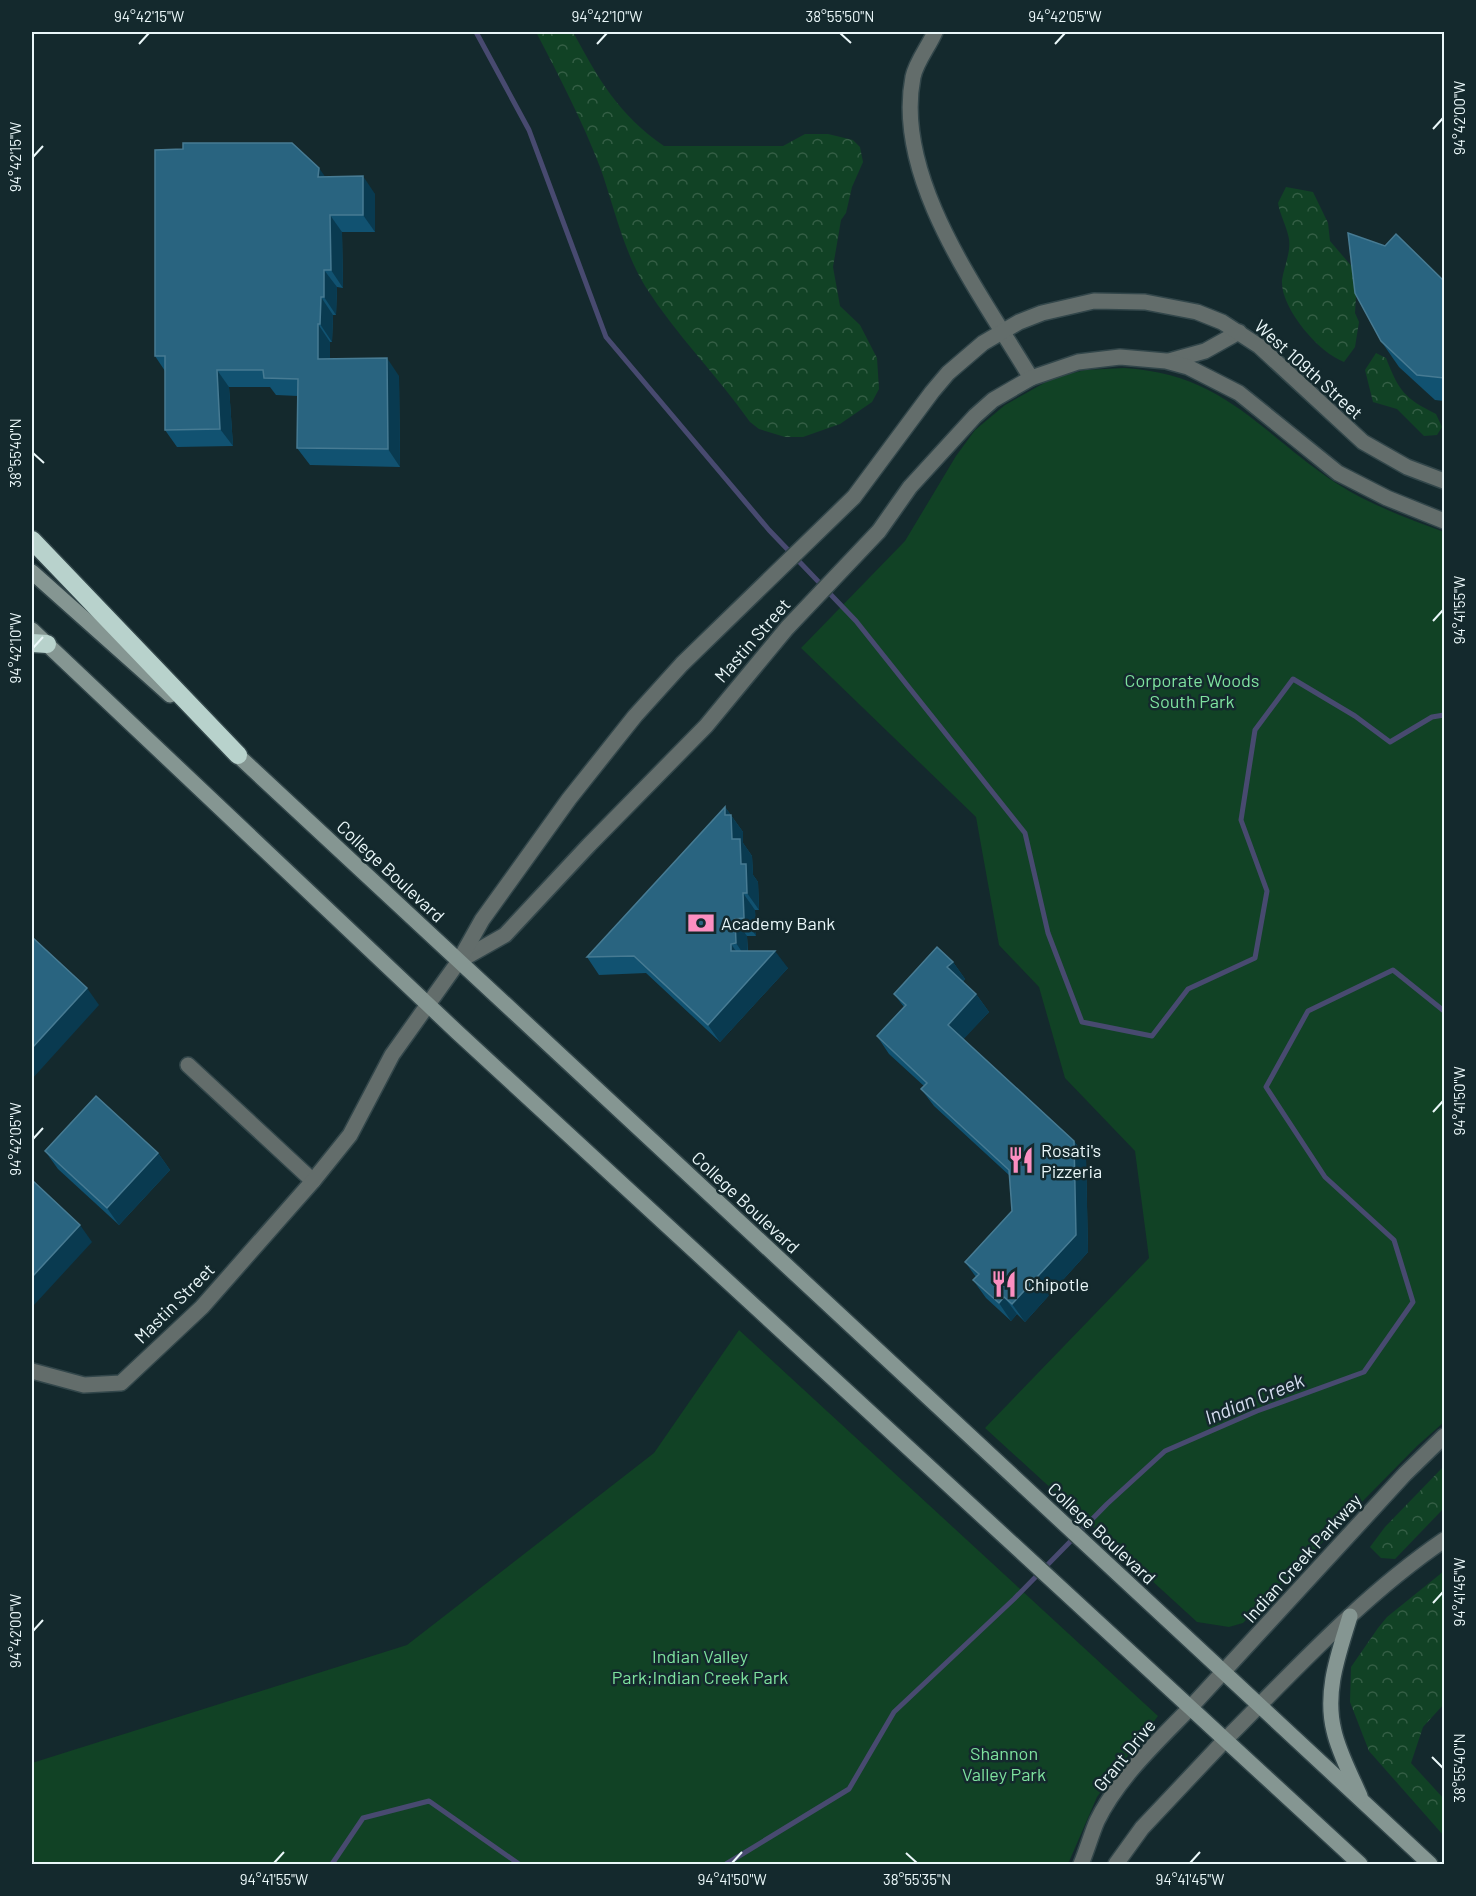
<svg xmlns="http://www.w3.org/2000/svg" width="1476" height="1896" font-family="Barlow,sans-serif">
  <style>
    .forest { fill: url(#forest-crowns) }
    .green { fill: #114225 }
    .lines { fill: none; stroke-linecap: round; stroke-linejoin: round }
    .stream { stroke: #484a70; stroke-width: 5 }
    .minor-casing { stroke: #32464a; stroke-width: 18 }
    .tertiary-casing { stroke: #32464a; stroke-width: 18 }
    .secondary-casing { stroke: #32464a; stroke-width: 18 }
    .motorway-casing { stroke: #32464a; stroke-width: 21 }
    .minor { stroke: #636d6b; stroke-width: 15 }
    .tertiary { stroke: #636d6b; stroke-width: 15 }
    .secondary { stroke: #859692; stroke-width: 15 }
    .motorway { stroke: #b8d2cc; stroke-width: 18 }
    .wall { fill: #115271 }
    .shaded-wall { fill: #093a50 }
    .building { fill: #296480; stroke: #477b93; stroke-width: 1.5 }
    .ticks { fill: none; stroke: #eaf7f9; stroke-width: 2 }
    .labels { text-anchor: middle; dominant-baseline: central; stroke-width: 5; stroke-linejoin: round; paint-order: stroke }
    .street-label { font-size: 18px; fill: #eaf7f9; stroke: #14292d }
    .park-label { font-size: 18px; fill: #7ee29f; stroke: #14292d }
    .poi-label { font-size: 18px; fill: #eaf7f9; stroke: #14292d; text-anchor: start }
    .water-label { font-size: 20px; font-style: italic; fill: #d5ddef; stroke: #14292d }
    .neatline { fill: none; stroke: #eaf7f9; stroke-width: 2 }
    .ticks-label { font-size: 15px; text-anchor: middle; fill: #eaf7f9 }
  </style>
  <defs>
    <pattern id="forest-crowns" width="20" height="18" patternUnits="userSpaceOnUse" patternTransform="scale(1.5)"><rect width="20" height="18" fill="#114225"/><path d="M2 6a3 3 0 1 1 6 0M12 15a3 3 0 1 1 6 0" fill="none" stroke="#345e45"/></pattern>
  </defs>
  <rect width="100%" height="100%" fill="#14292d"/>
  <!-- forest -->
  <g class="forest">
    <path d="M536,32h37c26,48 45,82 91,114h119l22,-12h23l25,6 7,7 3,15 -11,25 -6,26 -5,7 -8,47 7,39 20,19 17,33 2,31 -7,13 -32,22 -37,13h-18l-26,-8 -9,-7c-33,-47 -74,-87 -105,-136 -22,-36 -31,-80 -45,-119 -18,-47 -41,-91 -64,-135z"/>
    <path d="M1286,187l27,5 15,31 2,18 24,28 3,11 -2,33 4,9 -4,25 -11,15c-25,-9 -64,-54 -62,-82 2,-14 9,-27 7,-41 -2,-12 -9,-24 -11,-36z"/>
    <path d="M1376,353l10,5c13,33 18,40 50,56l6,13 -5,8 -13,1 -27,-27 -24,-7 -8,-32z"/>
    <polygon points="1444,1466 1444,1508 1395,1559 1381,1558 1370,1547 1385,1527"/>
    <polygon points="1444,1571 1444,1704 1423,1727 1411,1763 1444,1799 1444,1836 1369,1751 1350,1702 1351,1667 1378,1628 1387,1617"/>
  </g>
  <!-- green -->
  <g class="green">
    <path d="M1124,368c101,6 135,64 212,115 34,22 71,35 108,49v890l-27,24 -174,177 -14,4 -32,-5 -212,-194 164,-170 -14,-107 -70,-73 -26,-91 -40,-42 -23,-128 -175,-169 104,-107 51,-85 19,-26 30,-25 48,-27 32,-8z"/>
    <polygon points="739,1330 1158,1716 1097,1797 1068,1864 32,1864 32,1763 407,1645 654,1453"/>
  </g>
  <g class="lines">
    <!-- stream -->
    <g class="stream">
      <polyline points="476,32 529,130 606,337 769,530 856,621 1025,833 1048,933 1082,1022 1152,1036 1188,989 1255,958 1267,891 1241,820 1255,730 1293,679 1355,716 1390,742 1432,717 1444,715"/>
      <polyline points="332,1864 363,1818 429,1801 519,1864"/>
      <polyline points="726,1864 849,1789 894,1712 1014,1599 1107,1504 1165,1451 1257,1411 1364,1372 1413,1302 1394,1240 1325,1177 1266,1087 1308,1011 1393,970 1444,1011"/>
    </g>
    <defs>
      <g id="minor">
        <path d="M935,32c-6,14 -19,30 -22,45 -20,102 68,217 118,301"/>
        <polyline points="1169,361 1205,351 1239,332"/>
        <polyline points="459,961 505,935 589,845 706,726 787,628 879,531 910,487 975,416 993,400 1031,378 1078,362 1120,357 1166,361 1188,367 1239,393 1338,473 1387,498 1444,521"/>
        <polyline points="188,1065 313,1181"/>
        <polyline points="32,1371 84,1385 121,1383 202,1307 313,1181 350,1135 392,1055 459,961 482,920 569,799 635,716 682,664 854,497 932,392 948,373 983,343 1019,322 1042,313 1094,301 1145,302 1197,312 1222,322 1259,346 1363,442 1407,467 1444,481"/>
        <path d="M1081,1864c6,-14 10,-29 16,-43 21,-43 60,-79 93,-113"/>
        <polyline points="1116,1864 1142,1828 1225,1740"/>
      </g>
      <g id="tertiary">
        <polyline points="1190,1708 1405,1474 1444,1436"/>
        <path d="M1225,1740c70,-70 137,-144 219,-200"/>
      </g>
      <g id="secondary">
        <polyline points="32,572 170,695"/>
        <polyline points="32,630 457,1032 1360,1864"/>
        <polyline points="231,749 1430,1864"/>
        <path d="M1350,1616c-11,37 -26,75 -16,115 5,22 17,44 26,65"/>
      </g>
      <g id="motorway">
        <polyline points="32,540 238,755"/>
        <polyline points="32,643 47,644"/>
      </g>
    </defs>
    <!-- minor casing -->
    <use href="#minor" class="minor-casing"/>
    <!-- tertiary casing -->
    <use href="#tertiary" class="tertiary-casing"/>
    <!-- secondary casing -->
    <use href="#secondary" class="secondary-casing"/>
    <!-- motorway casing -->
    <use href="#motorway" class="motorway-casing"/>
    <!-- minor -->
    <use href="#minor" class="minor"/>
    <!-- tertiary -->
    <use href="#tertiary" class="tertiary"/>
    <!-- secondary -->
    <use href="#secondary" class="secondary"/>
    <!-- motorway -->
    <use href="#motorway" class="motorway"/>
  </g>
  <!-- wall -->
  <g class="wall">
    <polygon points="325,177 375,194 375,232 342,232 343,288 337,287 336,315 333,315 332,342 330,342 330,359 399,376 400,467 310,465 297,448 298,396 276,395 270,387 229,387 233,446 177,447 165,430 165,371 155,356"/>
    <polygon points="1444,281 1444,401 1435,400 1399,367 1381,341"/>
    <polygon points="725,807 743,832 743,843 752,856 753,875 758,882 759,910 755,910 756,936 747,936 748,951 788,968 720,1042 646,973 599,975 587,957"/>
    <polygon points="953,962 965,979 963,982 976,994 989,1012 963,1039 1074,1141 1086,1158 1088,1252 1025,1322 1017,1314 1011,1321 986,1298 973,1280 976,1277 965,1262 1012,1211 1010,1176 934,1106 921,1089 924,1086 889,1054 877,1036 904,1007 894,994"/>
    <polygon points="45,1151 158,1153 170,1170 119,1225 58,1169"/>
  </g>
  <!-- shaded-wall -->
  <g class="shaded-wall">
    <polygon points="319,168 331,185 318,177"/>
    <polygon points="363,176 375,194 375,232 363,215"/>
    <polygon points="330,215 342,232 343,288 331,270"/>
    <polygon points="324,270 337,287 336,315 324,297"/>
    <polygon points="321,297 333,315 332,342 320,324"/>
    <polygon points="318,324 330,342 330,376 318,359"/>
    <polygon points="387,358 399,376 400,467 388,449"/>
    <polygon points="217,370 229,387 233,446 220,429"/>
    <polygon points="725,807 743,832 743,843 752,856 753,875 758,882 759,910 747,893 741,864 732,839 725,815"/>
    <polygon points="743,893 755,910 756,936 744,918"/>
    <polygon points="735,919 747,936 748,961 736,943"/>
    <polygon points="731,944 743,961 731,951"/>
    <polygon points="775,951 788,968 720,1042 708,1025"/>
    <polygon points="953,962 965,979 960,985 947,967"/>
    <polygon points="87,988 99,1005 32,1079 32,1048"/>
    <polygon points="976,994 989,1012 960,1043 948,1025"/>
    <polygon points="1074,1141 1086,1158 1088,1252 1025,1322 1012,1304"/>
    <polygon points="158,1153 170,1170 119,1225 107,1208"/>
    <polygon points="80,1225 92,1242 34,1305 32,1302 32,1277"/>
    <polygon points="1004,1297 1017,1314 1011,1321 999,1303"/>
  </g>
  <!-- building -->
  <g class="building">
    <polygon points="183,143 292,143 319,168 318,177 363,176 363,215 330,215 331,270 324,270 324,297 321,297 320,324 318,324 318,359 387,358 388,449 297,448 298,379 264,378 263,370 217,370 220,429 165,430 165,356 155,356 155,150 183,149"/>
    <polygon points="1348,233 1385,246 1396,234 1444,281 1444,378 1417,375 1381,341 1355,293"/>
    <polygon points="725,807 725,815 731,815 732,839 740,839 741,864 746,864 747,893 743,893 744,918 735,919 736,943 731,944 731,951 775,951 708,1025 634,956 587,957"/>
    <polygon points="32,937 87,988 32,1048"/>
    <polygon points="937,947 953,962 947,967 976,994 948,1025 1074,1141 1076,1235 1012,1304 1004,1297 999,1303 973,1280 979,1274 965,1262 1012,1211 1009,1170 921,1089 927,1083 877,1036 906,1005 894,994"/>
    <polygon points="96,1096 158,1153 107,1208 45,1151"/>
    <polygon points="32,1180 80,1225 32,1277"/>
  </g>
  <!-- ticks -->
  <path class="ticks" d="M840,33l11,10M139,44l10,-11M597,44l10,-11M1055,44l10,-11M1433,129l10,-11M33,157l10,-11M33,453l11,10M1433,621l10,-11M33,648l10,-11M1433,1112l10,-11M33,1139l10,-11M1433,1603l10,-11M33,1631l10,-11M1432,1757l11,11M906,1853l11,10M274,1863l10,-11M732,1863l10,-11M1190,1863l10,-11"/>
  <!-- icons -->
  <defs>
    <symbol id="bank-bare" viewBox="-9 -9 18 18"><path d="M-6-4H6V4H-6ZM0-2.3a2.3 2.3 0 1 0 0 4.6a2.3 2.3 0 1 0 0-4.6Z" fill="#fc8fc1" stroke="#14292d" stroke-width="2.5" paint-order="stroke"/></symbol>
    <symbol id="restaurant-bare" viewBox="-9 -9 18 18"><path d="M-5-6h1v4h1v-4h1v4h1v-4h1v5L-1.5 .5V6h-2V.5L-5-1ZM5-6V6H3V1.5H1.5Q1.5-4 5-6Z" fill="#fc8fc1" stroke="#14292d" stroke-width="2.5" paint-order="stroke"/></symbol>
  </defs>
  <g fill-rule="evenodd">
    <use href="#bank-bare" x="682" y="904" width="38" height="38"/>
    <use href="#restaurant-bare" x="1002" y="1141" width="38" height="38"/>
    <use href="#restaurant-bare" x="985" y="1265" width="38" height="38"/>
  </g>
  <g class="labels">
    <!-- street labels -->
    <g class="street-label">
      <text transform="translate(1309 369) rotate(42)">West 109th Street</text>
      <text transform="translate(752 640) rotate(-49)">Mastin Street</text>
      <text transform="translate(391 871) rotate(43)">College Boulevard</text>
      <text transform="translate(746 1202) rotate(43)">College Boulevard</text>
      <text transform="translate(174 1303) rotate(-45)">Mastin Street</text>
      <text transform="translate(1102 1533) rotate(43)">College Boulevard</text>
      <text transform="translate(1302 1558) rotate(-48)">Indian Creek Parkway</text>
      <text transform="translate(1124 1755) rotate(-51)">Grant Drive</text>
    </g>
    <!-- park labels -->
    <g class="park-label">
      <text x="1192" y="680">Corporate Woods<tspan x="1192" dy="21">South Park</tspan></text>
      <text x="700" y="1656">Indian Valley<tspan x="700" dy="21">Park;Indian Creek Park</tspan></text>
      <text x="1004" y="1753">Shannon<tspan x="1004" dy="21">Valley Park</tspan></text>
    </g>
    <!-- poi labels -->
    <g class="poi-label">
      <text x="721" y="923">Academy Bank</text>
      <text x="1041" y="1150">Rosati's<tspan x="1041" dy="21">Pizzeria</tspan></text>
      <text x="1024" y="1284">Chipotle</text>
    </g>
    <!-- water labels -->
    <g class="water-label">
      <text transform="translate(1254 1398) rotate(-22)">Indian Creek</text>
    </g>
  </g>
  <!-- border -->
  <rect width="1476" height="1896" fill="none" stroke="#14292d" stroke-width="66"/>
  <rect x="33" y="33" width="1410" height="1830" class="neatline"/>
  <g class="ticks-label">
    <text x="149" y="22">94°42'15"W</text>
    <text x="607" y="22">94°42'10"W</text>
    <text x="840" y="22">38°55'50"N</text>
    <text x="1065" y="22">94°42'05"W</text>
    <text transform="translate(1460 118) rotate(-90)" y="5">94°42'00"W</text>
    <text transform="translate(16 157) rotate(-90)" y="5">94°42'15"W</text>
    <text transform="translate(16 453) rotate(-90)" y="5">38°55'40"N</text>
    <text transform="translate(1460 610) rotate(-90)" y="5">94°41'55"W</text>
    <text transform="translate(16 648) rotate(-90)" y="5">94°42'10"W</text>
    <text transform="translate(1460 1101) rotate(-90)" y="5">94°41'50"W</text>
    <text transform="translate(16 1139) rotate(-90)" y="5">94°42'05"W</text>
    <text transform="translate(1460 1592) rotate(-90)" y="5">94°41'45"W</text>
    <text transform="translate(16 1631) rotate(-90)" y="5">94°42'00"W</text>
    <text transform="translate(1460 1768) rotate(-90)" y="5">38°55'40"N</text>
    <text x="274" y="1885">94°41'55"W</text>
    <text x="732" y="1885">94°41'50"W</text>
    <text x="917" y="1885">38°55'35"N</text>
    <text x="1190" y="1885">94°41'45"W</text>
  </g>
</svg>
